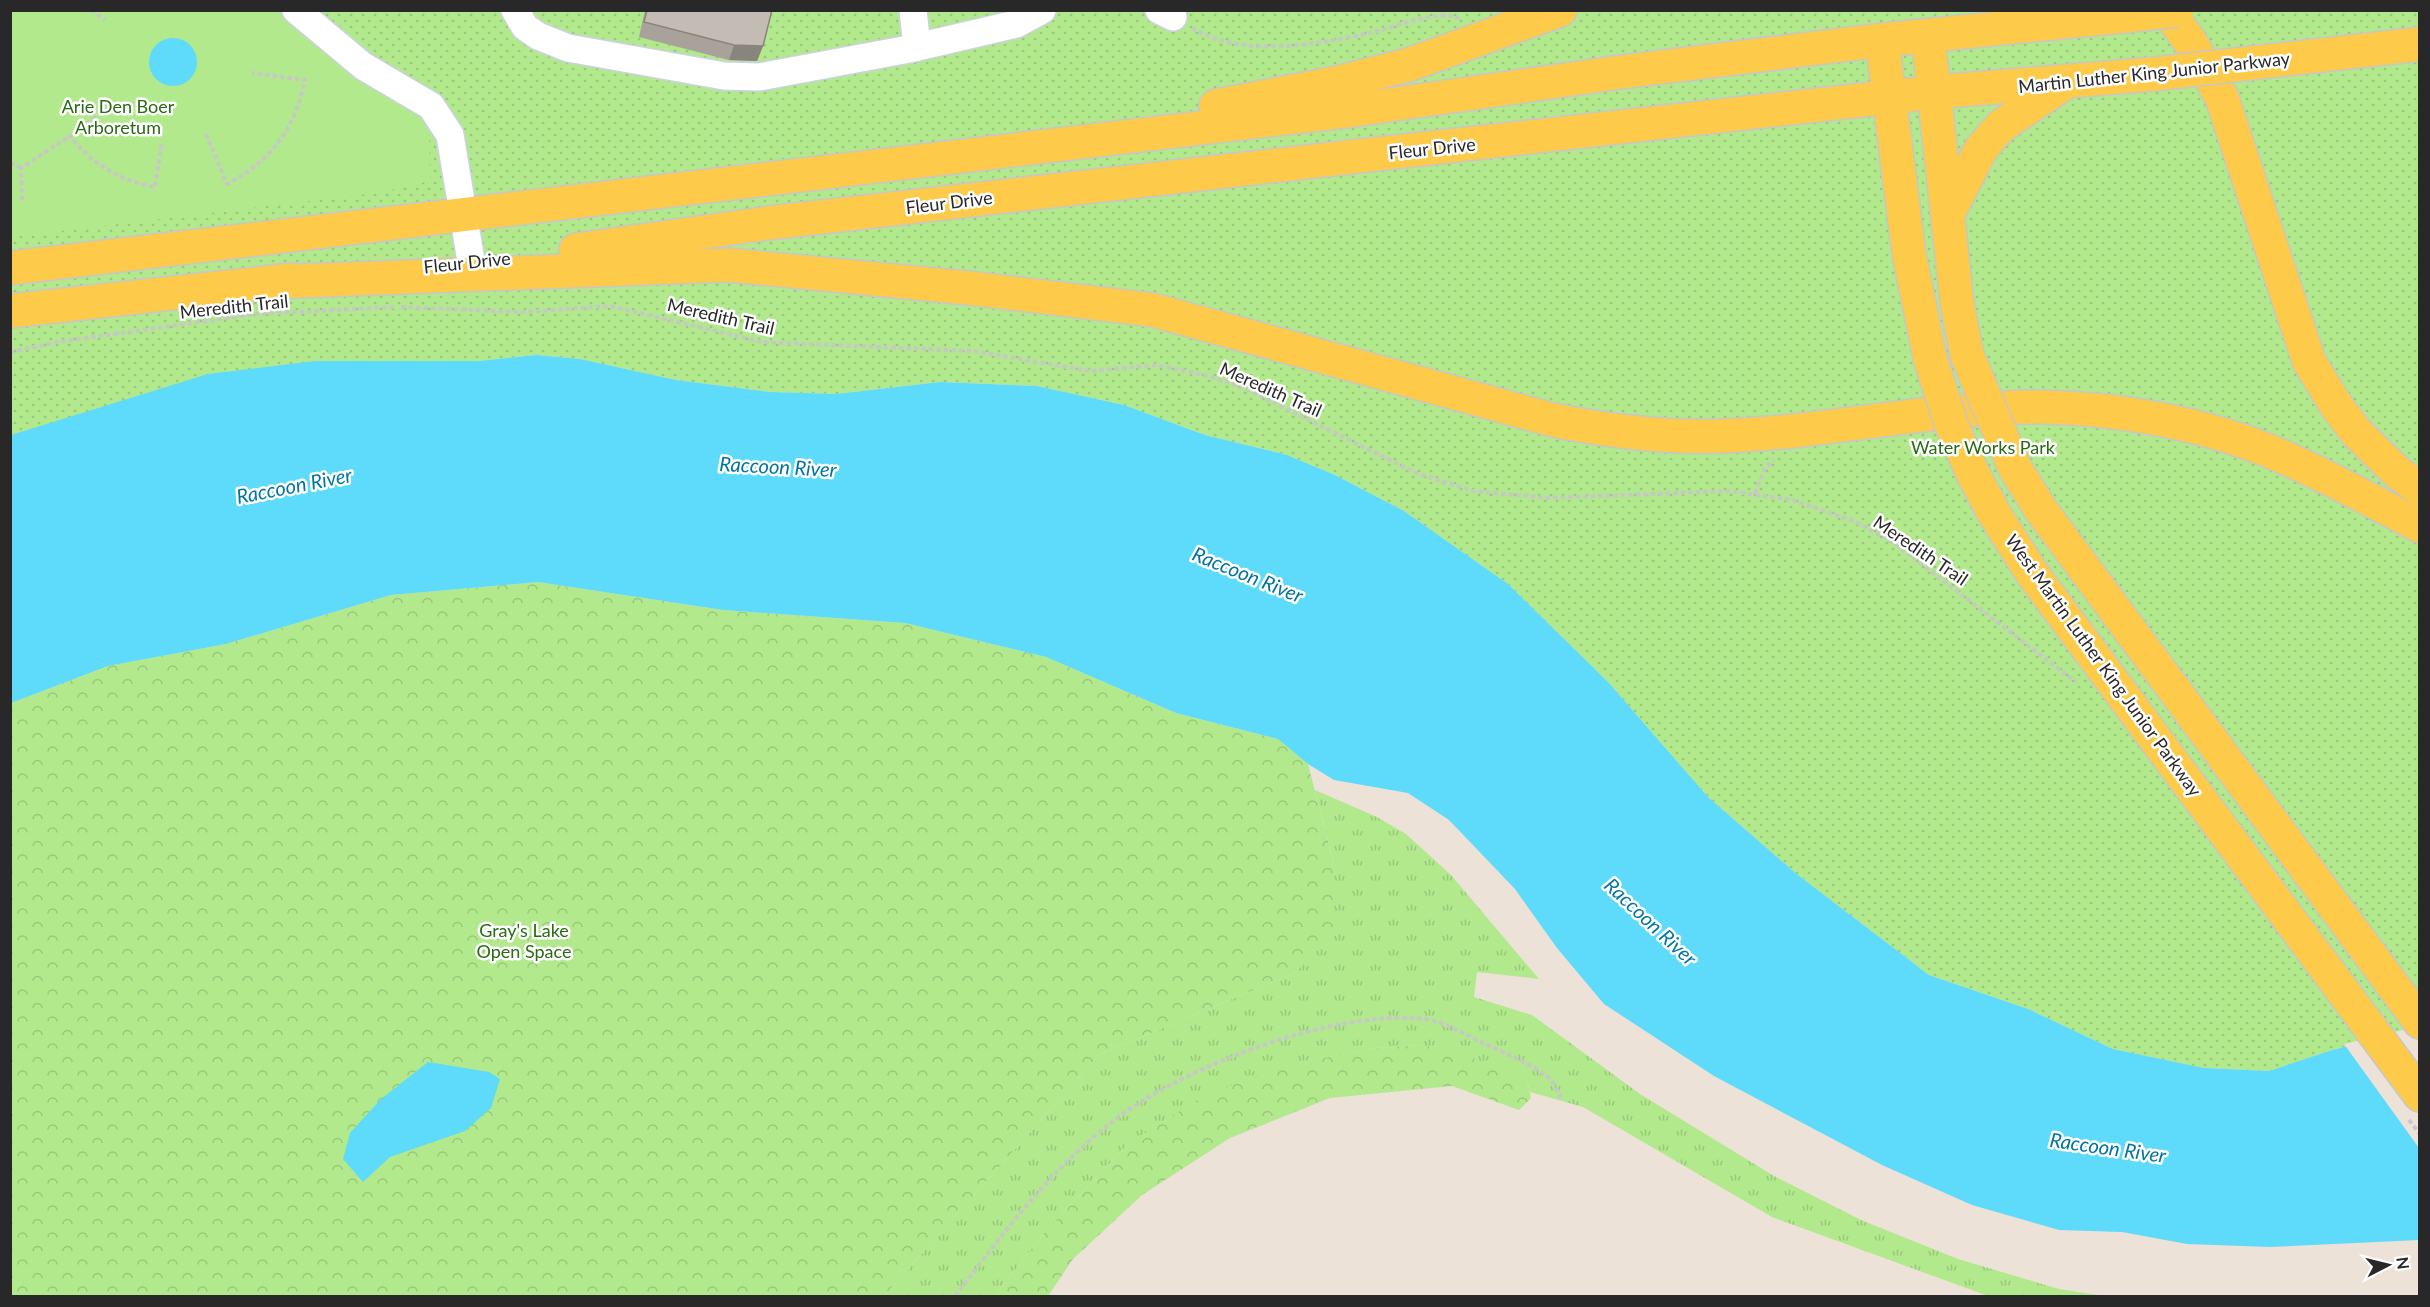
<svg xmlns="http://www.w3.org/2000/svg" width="2430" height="1307" font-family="Lato,sans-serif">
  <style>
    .grass { fill: url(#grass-tufts) }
    .forest { fill: url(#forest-crowns) }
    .park { fill: url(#park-dots) }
    .garden { fill: #b2e98d }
    .water { fill: #5edafa }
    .pier { fill: #ece2d7 }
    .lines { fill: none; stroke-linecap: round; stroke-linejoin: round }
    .minor-casing { stroke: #ccd2e3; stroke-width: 30 }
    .major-casing { stroke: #c7c7c7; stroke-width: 36 }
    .path { stroke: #c7c7c7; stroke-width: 4; stroke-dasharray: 4.5 3; stroke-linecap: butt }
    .minor { stroke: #fff; stroke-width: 27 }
    .major { stroke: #feca4a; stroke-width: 33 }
    .major-bridge-casing { stroke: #c7c7c7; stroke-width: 36; stroke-linecap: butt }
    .major-bridge { stroke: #feca4a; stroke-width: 33 }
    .wall { fill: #a8a29b }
    .shaded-wall { fill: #88847e }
    .building { fill: #c3bcb4; stroke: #88847e; stroke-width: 1.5 }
    .labels { text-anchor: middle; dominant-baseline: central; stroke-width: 5; stroke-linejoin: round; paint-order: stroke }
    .street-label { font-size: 18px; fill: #282828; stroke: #fff }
    .park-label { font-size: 18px; fill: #296a12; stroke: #fff }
    .water-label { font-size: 20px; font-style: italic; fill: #0074a3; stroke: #fff }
  </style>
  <defs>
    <pattern id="grass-tufts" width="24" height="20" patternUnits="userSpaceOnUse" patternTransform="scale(1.5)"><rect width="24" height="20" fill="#b2e98d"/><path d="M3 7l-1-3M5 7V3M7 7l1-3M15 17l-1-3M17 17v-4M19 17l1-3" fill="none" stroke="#99c87a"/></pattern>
    <pattern id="forest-crowns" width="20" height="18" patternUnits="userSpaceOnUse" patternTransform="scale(1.5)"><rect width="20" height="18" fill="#b2e98d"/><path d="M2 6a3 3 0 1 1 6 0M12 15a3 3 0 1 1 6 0" fill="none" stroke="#99c87a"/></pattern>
    <pattern id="park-dots" width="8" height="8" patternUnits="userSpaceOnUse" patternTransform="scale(1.5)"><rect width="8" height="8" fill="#b2e98d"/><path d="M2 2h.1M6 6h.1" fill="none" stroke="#99c87a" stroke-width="1.8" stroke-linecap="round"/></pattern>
  </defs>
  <rect width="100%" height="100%" fill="#ece2d7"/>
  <!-- grass -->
  <polygon class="grass" points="1315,790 1377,817 1406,834 1451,875 1539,979 1477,972 1474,997 1532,1015 1640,1094 1774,1176 1861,1220 1958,1259 2059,1289 2104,1296 1988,1296 1772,1217 1583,1107 1530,1092 1527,1080 1422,1045 1377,1048 1278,1067 1129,1143 1044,1233 995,1296 884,1296 1099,1055 1296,972 1334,864"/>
  <!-- forest -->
  <g class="forest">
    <polygon points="538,582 723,610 905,623 1046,657 1176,713 1278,739 1308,764 1334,864 1334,933 1296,972 1099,1055 884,1296 11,1296 11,703 108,666 226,644 391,595"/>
    <polygon points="1422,1045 1468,1056 1527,1080 1531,1098 1519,1110 1452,1086 1330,1098 1230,1138 1142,1195 1073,1259 1048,1296 995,1296 1044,1233 1129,1143 1202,1097 1277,1067 1377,1048"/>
  </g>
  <!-- park -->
  <polygon class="park" points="11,11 2419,11 2419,1029 2332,1050 2269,1071 2204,1068 2113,1049 2028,1009 1929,975 1798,875 1708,797 1608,682 1508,584 1404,511 1335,475 1287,455 1205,435 1124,405 1037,386 940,382 836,394 770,392 676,380 580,359 536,355 478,361 315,361 11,435"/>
  <!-- garden -->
  <polygon class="garden" points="10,11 282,11 337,61 429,123 430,181 377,193 11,237"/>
  <!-- water -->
  <g class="water">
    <circle cx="173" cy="62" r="24"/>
    <polygon points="536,355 580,359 676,380 770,392 836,394 940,382 1037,386 1124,405 1205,435 1287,455 1335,475 1404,511 1508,584 1608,682 1708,797 1798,875 1929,975 2028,1009 2113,1049 2204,1068 2269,1071 2332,1050 2419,1029 2419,1240 2270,1247 2187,1244 2122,1232 2059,1230 1972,1205 1882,1165 1714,1076 1604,1004 1557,948 1515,889 1449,820 1408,793 1334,780 1308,764 1278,739 1176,713 1046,657 905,623 723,610 538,582 391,595 226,644 108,666 11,703 11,435 208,374 315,361 478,361"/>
    <polygon points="428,1062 489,1072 500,1079 491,1108 465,1131 390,1157 363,1182 343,1159 350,1133 380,1100"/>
  </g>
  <!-- pier -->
  <polygon class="pier" points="2420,1026 2419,1148 2344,1044"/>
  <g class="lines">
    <defs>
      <g id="minor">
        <polyline points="296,10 363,66 431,106 450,135 471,261"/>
        <polyline points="515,10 525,27 538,36 568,48 724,76 759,77 909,49 1016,24 1042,10"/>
        <polyline points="913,10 917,47"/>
        <polyline points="1159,10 1173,17"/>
      </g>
      <g id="major">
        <polyline points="2167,10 2191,43 2222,98 2309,361 2335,404 2356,432 2397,472 2420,489"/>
        <polyline points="1928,36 1957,303 1967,355"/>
        <polyline points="1882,40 1909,254 1930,358"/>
        <polyline points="1216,106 1336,83 1408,65 1560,10"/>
        <polyline points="1948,214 1981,149 2001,126 2066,82"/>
        <polyline points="576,250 768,223 1341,158 1935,92 2154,74"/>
        <polyline points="10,268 1354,110 1621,72 1882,40 2124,16"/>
        <path d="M271,282l457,-17 240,23 185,22 400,110c55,11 111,18 167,16 108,-3 215,-30 324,-29 77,2 159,16 230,46 50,21 98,48 146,73"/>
        <polyline points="10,311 292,280"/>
        <polyline points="2015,468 2041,510 2420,1022"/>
        <polyline points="1972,472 1995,515 2032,573 2420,1095"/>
      </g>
    </defs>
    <!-- minor casing -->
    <use href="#minor" class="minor-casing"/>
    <!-- major casing -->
    <use href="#major" class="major-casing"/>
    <!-- path -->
    <g class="path">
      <polyline points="91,10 105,20"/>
      <path d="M1192,28c52,31 126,16 182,4 19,-4 69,-25 85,-13"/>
      <path d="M108,108l-38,28c23,29 49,44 85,51l7,-46"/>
      <path d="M206,134l21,50c44,-23 68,-55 78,-104l-53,-7"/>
      <polyline points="10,162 21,168"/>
      <polyline points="22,200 21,168 70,136"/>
      <polyline points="401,307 521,312 610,306 762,342 973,351 1091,371 1157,365 1208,376 1242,387 1416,473 1473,491 1548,498 1729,491 1792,500 1856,522 1891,541 2076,682"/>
      <polyline points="10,352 58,342 257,314 394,307"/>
      <polyline points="1755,493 1765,468 1774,460"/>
      <polyline points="2409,1120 2420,1134"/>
      <path d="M955,1296c48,-62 94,-125 157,-174 71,-56 222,-113 313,-103 17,2 39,15 54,22 22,11 49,21 69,36 5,4 9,13 12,18l-1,5"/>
    </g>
    <!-- minor -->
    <use href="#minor" class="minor"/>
    <!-- major -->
    <use href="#major" class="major"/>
    <defs>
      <g id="major-bridge">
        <polyline points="2124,16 2177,10"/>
        <polyline points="2154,74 2420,44"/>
        <polyline points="1967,355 2015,468"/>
        <polyline points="1930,358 1951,424 1972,472"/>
      </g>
    </defs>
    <!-- major-bridge casing -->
    <use href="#major-bridge" class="major-bridge-casing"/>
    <!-- major-bridge -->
    <use href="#major-bridge" class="major-bridge"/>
  </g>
  <!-- wall -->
  <polygon class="wall" points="645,10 772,10 763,46 757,61 729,60 639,37"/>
  <!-- shaded-wall -->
  <polygon class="shaded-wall" points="734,45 763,46 757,61 729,60"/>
  <!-- building -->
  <polygon class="building" points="647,10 772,10 763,46 734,45 644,22"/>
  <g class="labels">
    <!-- street labels -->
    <g class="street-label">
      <text transform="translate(2154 72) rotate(-6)">Martin Luther King Junior Parkway</text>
      <text transform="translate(1432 148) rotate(-6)">Fleur Drive</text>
      <text transform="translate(949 202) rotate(-7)">Fleur Drive</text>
      <text transform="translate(467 262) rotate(-6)">Fleur Drive</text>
      <text transform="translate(234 306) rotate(-6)">Meredith Trail</text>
      <text transform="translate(721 316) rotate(13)">Meredith Trail</text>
      <text transform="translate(1271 389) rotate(24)">Meredith Trail</text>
      <text transform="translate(1921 550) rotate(34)">Meredith Trail</text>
      <text transform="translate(2104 665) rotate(54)">West Martin Luther King Junior Parkway</text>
    </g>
    <!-- park labels -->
    <g class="park-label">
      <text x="118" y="106">Arie Den Boer<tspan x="118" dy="21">Arboretum</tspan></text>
      <text x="1983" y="447">Water Works Park</text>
      <text x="524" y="930">Gray's Lake<tspan x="524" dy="21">Open Space</tspan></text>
    </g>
    <!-- water labels -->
    <g class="water-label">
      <text transform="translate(778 466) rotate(3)">Raccoon River</text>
      <text transform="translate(294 485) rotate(-11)">Raccoon River</text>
      <text transform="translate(1248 574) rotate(22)">Raccoon River</text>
      <text transform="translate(1651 921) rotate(43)">Raccoon River</text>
      <text transform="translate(2108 1147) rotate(8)">Raccoon River</text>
    </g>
  </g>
  <!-- border -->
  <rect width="2430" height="1307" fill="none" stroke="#282828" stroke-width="24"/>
  <!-- north arrow -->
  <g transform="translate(2388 1265) rotate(83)" stroke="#ffffff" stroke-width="4.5" paint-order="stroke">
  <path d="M0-4.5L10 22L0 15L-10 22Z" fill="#282828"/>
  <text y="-9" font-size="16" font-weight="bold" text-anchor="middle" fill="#282828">N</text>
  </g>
</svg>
